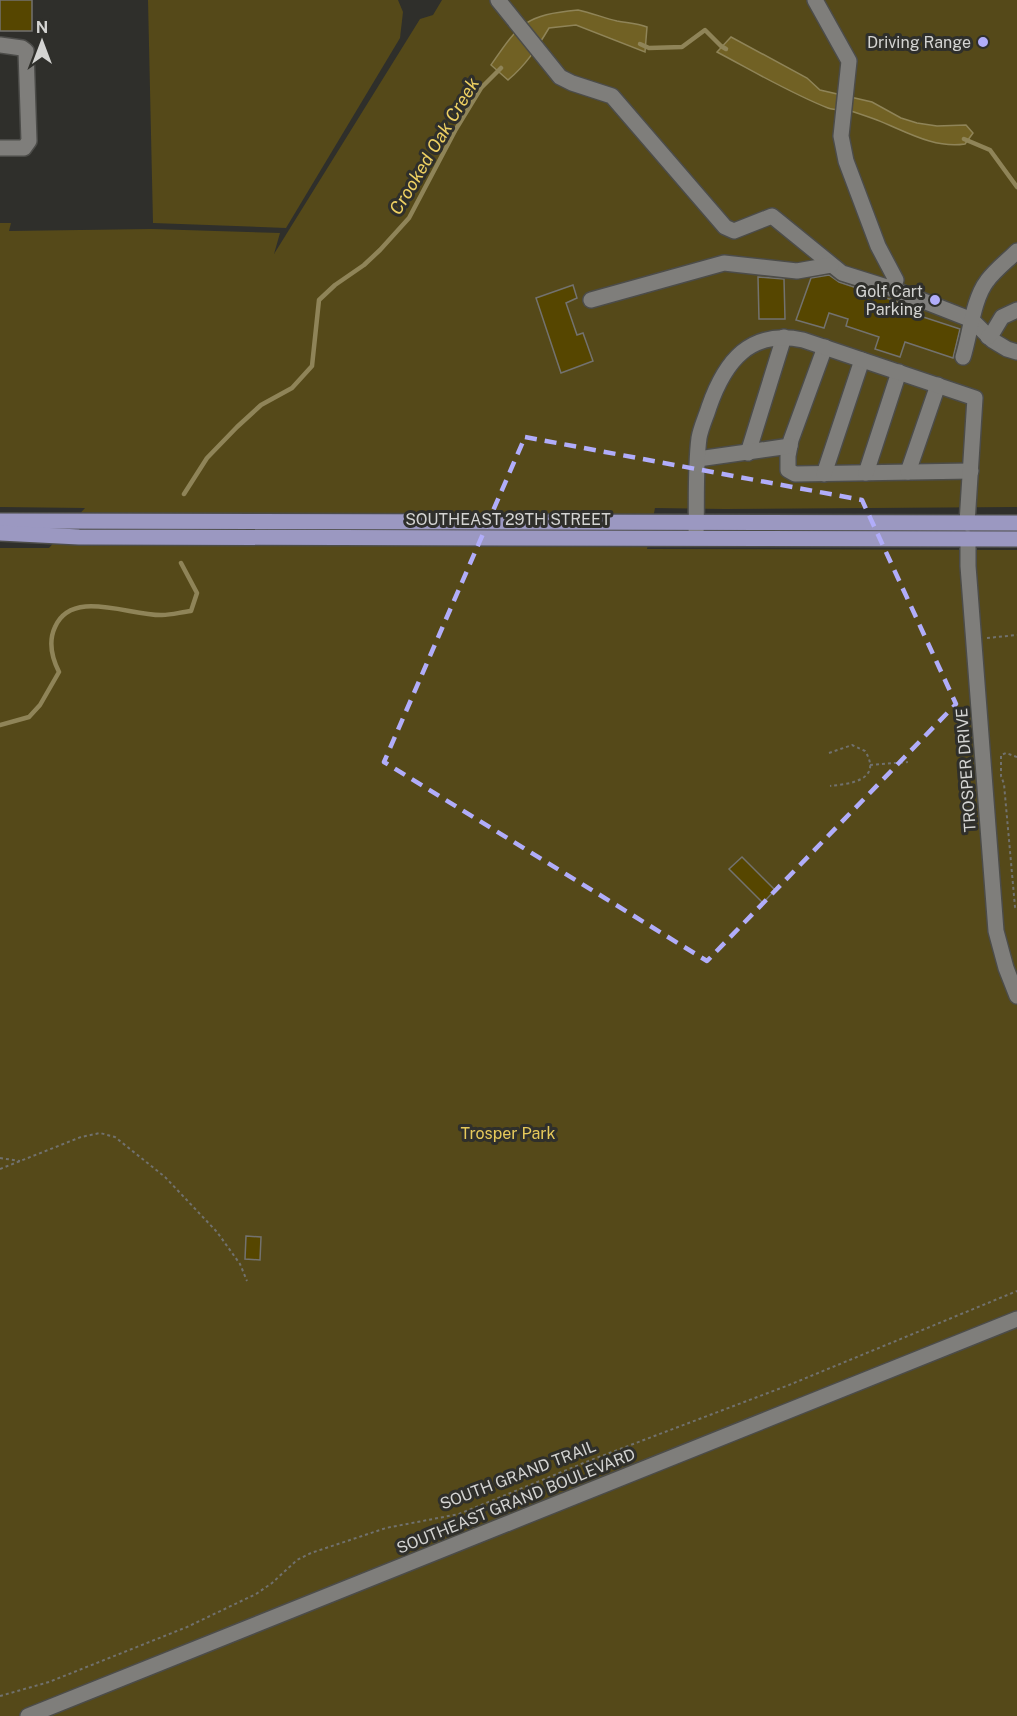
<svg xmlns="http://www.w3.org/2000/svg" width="1017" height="1716" font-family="'Public Sans',sans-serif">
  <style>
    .green { fill: #554919 }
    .water { fill: #716124; stroke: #8f8458; stroke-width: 1.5 }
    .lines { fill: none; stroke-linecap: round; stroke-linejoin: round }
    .stream { stroke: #8f8458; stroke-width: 4.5 }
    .building { fill: #564600; stroke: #73726f; stroke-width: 1.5 }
    .minor-casing { stroke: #4c4c49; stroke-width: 18 }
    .major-casing { stroke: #4c4c49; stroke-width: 18 }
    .path { stroke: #71716e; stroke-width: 2; stroke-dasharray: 3 3; stroke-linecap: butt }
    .minor { stroke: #7f7e7b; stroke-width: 15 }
    .major { stroke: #9b98c1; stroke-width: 15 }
    .marked { fill: none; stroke: #b1adfa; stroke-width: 4.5; stroke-dasharray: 12 8; stroke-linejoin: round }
    .poi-dot { fill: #b1adfa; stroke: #2f2f2b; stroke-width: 2 }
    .labels { text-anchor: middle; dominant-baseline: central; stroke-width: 6; stroke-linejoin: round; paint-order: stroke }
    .poi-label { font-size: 16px; fill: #d4d4d2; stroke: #2f2f2b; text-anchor: end }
    .street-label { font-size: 16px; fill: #d4d4d2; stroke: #2f2f2b }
    .park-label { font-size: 16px; fill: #e6c95b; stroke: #2f2f2b }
    .water-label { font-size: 18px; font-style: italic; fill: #eed062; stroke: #2f2f2b }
  </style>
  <rect width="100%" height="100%" fill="#2f2f2b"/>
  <!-- green -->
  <g class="green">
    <polygon points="148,0 398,0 403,12 400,38 286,228 153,223"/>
    <polygon points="442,0 1017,0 1017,507 724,509 655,508 647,549 1017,550 1017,1716 0,1716 0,548 49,548 85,508 0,507 0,223 11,223 9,231 152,229 280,233 274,254 420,19 433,15"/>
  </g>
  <!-- water -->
  <g class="water">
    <path d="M578,10c14,3 26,8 39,11 11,2 20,2 30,6l-2,25 -69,-27 -27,3c-12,20 -23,37 -41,52l-17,-15c29,-42 34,-50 87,-55z"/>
    <path d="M731,37l76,41 13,12 52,12 29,16 16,5 20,3 29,-1 7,8 -8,11c-31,5 -60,-13 -88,-24 -8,-3 -17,-6 -26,-9 -7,-2 -15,0 -23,-3 -38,-15 -75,-37 -111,-56z"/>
  </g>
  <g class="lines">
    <!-- stream -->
    <g class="stream">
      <polyline points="640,44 649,48 682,47 705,30 721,46 726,49"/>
      <polyline points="964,139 990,150 1017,187"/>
      <polyline points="184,494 207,458 237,427 261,405 292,388 312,366 319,300 335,285 364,265 380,250 409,218 456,129 481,88 501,68"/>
      <path d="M0,725l29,-8 11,-12 19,-33c-7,-14 -11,-30 -4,-45 17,-39 75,-11 107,-12 10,0 19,-3 29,-4l6,-18 -16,-30"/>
    </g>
  </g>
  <!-- building -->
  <g class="building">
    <rect x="0" y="0" width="32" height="31"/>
    <polygon points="829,275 839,282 916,308 914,314 960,329 953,358 905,342 900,357 875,349 879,337 846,326 848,319 829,313 824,328 796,320 811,278"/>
    <polygon points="758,277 784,279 785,319 759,319"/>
    <polygon points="573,285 577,298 566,303 577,335 583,333 593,361 561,373 536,298"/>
    <polygon points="742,857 775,890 763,903 729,869"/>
    <polygon points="246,1236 261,1237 260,1260 245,1259"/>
  </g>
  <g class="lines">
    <defs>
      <g id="minor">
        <polyline points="498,0 560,77 572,83 612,96 725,227 734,231 772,216 842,273 893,289 896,280 878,246 846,161 841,136 849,61 815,0"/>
        <polyline points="0,45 22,48 26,51 29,141 24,148 0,148"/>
        <polyline points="893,289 972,320 992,340 1007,349 1017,352"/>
        <polyline points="591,300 724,263 797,271 831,265"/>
        <polyline points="988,337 993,332 1002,317 1017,310"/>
        <polyline points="825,347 791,440 788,456 788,470 795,474 971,471"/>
        <path d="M963,357c7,-22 10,-58 24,-76 8,-11 20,-20 30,-30"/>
        <polyline points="748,453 784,337"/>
        <polyline points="698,459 790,446"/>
        <polyline points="908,472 938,385"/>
        <polyline points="866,473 899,372"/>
        <polyline points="824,474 862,360"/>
        <path d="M696,535c1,-32 -1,-66 3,-97 2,-11 7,-21 10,-31 16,-46 41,-78 94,-67l172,58 -8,125"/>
        <polyline points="968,539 968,566 996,931 1006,968 1017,996"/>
        <polyline points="28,1716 1017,1319"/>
      </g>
      <g id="major">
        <polyline points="0,521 1017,523"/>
        <polyline points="0,533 79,537 1017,539"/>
      </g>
    </defs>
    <!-- minor casing -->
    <use href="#minor" class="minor-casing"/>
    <!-- major casing -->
    <use href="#major" class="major-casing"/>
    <!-- path -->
    <g class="path">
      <polyline points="987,638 1017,635"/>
      <path d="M829,753l23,-8 13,6c18,29 -15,33 -35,35"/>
      <polyline points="1017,757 1006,753 1001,755 1001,776 1004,784 1015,907 1017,910"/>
      <polyline points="870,765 908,762"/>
      <polyline points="0,1158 20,1161"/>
      <polyline points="0,1169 81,1137 100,1133 115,1137 165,1177 217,1232 240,1264 247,1281"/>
      <polyline points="0,1696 49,1682 187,1627 256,1594 272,1583 297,1560 311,1553 386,1528 459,1514 591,1460 789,1385 1017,1291"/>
    </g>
    <!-- minor -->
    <use href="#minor" class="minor"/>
    <!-- major -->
    <use href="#major" class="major"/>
  </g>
  <!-- marked area -->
  <path class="marked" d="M525,437l337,63 94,204 -249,257 -323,-199z"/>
  <!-- markers -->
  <g class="poi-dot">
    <circle cx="983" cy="42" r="6"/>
    <circle cx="935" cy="300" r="6"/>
  </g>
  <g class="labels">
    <!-- poi labels -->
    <g class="poi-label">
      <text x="971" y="42">Driving Range</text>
      <text x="923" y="291">Golf Cart<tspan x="923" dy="18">Parking</tspan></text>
    </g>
    <!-- street labels -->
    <g class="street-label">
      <text x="508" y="519">SOUTHEAST 29TH STREET</text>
      <text transform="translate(966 770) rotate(-94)">TROSPER DRIVE</text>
      <text transform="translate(518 1475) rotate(-21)">SOUTH GRAND TRAIL</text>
      <text transform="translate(516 1501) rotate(-22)">SOUTHEAST GRAND BOULEVARD</text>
    </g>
    <!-- park labels -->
    <g class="park-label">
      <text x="508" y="1133">Trosper Park</text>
    </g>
    <!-- water labels -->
    <g class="water-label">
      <text transform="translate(434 146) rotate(-59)">Crooked Oak Creek</text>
    </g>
  </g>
  <!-- north arrow -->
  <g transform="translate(42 42)" stroke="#2f2f2b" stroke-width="4.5" paint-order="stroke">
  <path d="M0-4.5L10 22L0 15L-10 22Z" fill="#d4d4d2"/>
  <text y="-9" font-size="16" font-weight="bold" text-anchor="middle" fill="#d4d4d2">N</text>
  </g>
</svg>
